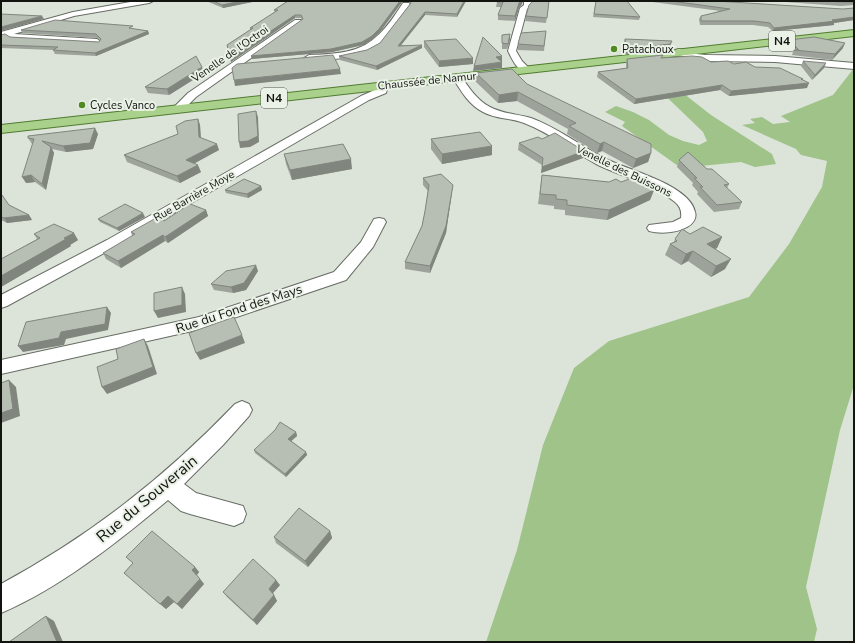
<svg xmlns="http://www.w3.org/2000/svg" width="855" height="643" font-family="'Nunito Sans',sans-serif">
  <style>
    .green { fill: #9fc389 }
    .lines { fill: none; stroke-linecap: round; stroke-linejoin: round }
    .street-casing { stroke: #676d64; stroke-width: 2 }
    .primary-casing { stroke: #507b2f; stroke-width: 2 }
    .street { fill: #fff; fill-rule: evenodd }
    .primary { fill: #aad18c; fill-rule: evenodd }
    .wall { fill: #9da39a }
    .shaded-wall { fill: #80857d }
    .building { fill: #b7beb3; stroke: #80857d }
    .poi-dot { fill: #518923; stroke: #eaf1e6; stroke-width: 1.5 }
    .labels { text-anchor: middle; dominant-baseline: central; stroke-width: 4; stroke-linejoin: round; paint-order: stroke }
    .far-poi-label { font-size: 11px; fill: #121410; stroke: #eaf1e6; text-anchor: start }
    .far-street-label { font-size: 11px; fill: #121410; stroke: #eaf1e6 }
    .shield { fill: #eaf1e6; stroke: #535650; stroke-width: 1 }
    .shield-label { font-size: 12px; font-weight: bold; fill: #121410 }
    .street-label { font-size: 13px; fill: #121410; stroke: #eaf1e6 }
    .near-street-label { font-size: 16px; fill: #121410; stroke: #eaf1e6 }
  </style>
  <rect width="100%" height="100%" fill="#dce4d9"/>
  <!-- green -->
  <g class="green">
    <polygon points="854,68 854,385 840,430 806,587 817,629 814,642 486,642 517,550 543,445 574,368 609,341 749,297 789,244 822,187 827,161 801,155 796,149 742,125 755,123 750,119 762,117 773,124 790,122 781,116 833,95"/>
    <polygon points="665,79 711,115 772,154 776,164 755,167 741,162 681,168 622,126 625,122 605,112 616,106 633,112 649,120 669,135 683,141 699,145 707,141 703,132 649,80"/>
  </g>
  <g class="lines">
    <defs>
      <g id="street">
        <polygon points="136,1 153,1 149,3 74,16 14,34 97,39 101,42 100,44 12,39 9,38 8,36 1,37 1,32 73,12"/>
        <path d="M524,1h8l-1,5 -4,3 -11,42 6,10 9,9 -5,3c-9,-3 -14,-14 -18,-22l12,-43 4,-3z"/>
        <path d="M403,3h6l1,2c-9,13 -18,27 -29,37 -19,18 -48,17 -72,19l-5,-3 5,-3c23,-1 49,-1 67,-18 11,-9 19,-22 27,-34z"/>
        <polygon points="295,20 301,20 302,22 196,97 182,111 174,111 173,109 174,107 188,93"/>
        <polygon points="679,49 696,54 706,55 775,56 854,63 854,69 775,62 706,61 695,60 676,54 675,52 676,50"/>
        <path d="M458,75l3,1c8,12 16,24 29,31 13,7 28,7 41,11 27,10 50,28 75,41 22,11 84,26 89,53 2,6 -2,12 -8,15 -10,6 -27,7 -38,4l-2,-3 2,-3 24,-3 8,-4c1,-7 -1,-12 -6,-16 -22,-18 -52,-25 -77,-37 -25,-13 -47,-32 -74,-42 -13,-5 -28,-4 -41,-11 -14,-7 -22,-21 -30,-34z"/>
        <polygon points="383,83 388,86 386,93 369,100 117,246 7,306 1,308 1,295 107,240 361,96 377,89 379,84"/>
        <polygon points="379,218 384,219 386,222 373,247 346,280 201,329 1,374 1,360 199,317 334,272 361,242 374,219"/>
        <path d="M242,401l7,3 3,6 -3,6 -26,29 -39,39 12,9 47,13 3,8 -3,8 -9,4 -44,-12 -9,-3 -13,-11c-49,41 -108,88 -167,113v-29c90,-49 163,-106 234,-180z"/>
      </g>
      <polygon id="primary" points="854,30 854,36 1,133 1,125"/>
    </defs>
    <!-- street casing -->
    <use href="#street" class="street-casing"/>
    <!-- primary casing -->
    <use href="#primary" class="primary-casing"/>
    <!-- street -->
    <use href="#street" class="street"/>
    <!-- primary -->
    <use href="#primary" class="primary"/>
  </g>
  <!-- wall -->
  <g class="wall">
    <polygon points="206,1 257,1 223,8"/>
    <polygon points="288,1 466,1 457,17 425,15 401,45 422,48 377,70 340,60 339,56 367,50 380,43 410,4 409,2 402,2 380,32 372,40 363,45 332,52 252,59 251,56 302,20 301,18 295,18 231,62 227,45 250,30 250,28 275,12 274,10"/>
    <polygon points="549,1 546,23 525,21 526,16 533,2"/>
    <polygon points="596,1 640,17 639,20 593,17"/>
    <polygon points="645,1 715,1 843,9 854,8 854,20 834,23 834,25 825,26 773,31 768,27 753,25 700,25 699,19 701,16 720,11"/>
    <polygon points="771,1 854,1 854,5 841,6"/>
    <polygon points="497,2 522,4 519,8 515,21 498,20 498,15 501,7 496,7"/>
    <polygon points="134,29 148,31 149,34 96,56 55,54 53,50 1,48 1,35 10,37 99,42 100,40 97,38 23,33 21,30"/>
    <polygon points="546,31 544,51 518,50 518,44"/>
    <polygon points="510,34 510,39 507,49 502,49 502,35"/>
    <polygon points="625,39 672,41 670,46 668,49 625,54 623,45"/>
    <polygon points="789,40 843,48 832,60 792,55 793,52 787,45"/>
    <polygon points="424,41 473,64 439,67 424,47"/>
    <polygon points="662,58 734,64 755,67 803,79 803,80 807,88 729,96 720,90 634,104 597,77 598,72 626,68 626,63 627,59"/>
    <polygon points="803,61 824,68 812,80 801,66"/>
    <polygon points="202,67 204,73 169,95 148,93 145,87"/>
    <polygon points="476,73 527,84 651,153 648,162 633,168 602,151 597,153 567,134 568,129 517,101 498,103 475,81"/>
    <polygon points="198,119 200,125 201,138 219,150 194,163 201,172 180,183 127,162 124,155 178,134"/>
    <polygon points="98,134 93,149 66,152 52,149 54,153 46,190 35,182 26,183 33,144 32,144 28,138"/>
    <polygon points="431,139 492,155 442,164 431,149"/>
    <polygon points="542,139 583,158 541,173 542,165 518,150 519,143"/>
    <polygon points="284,154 352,169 292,180 286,164"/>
    <polygon points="679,160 707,169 729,184 727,188 742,202 739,209 714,212 697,194 698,192 692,185 693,183 677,167"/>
    <polygon points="542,175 609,182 621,182 654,190 650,200 607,220 565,215 565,210 554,209 554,206 538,204"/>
    <polygon points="423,178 452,192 446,233 430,273 405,269 405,262 422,226 425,211 428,191 423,185"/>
    <polygon points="261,186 262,190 248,198 226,193 225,190"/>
    <polygon points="1,195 9,205 29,215 32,220 7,223 1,220"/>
    <polygon points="206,210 208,216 168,243 165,241 121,268 106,259 103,253 132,236 131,232 164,221"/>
    <polygon points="145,217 119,231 100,222 98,219"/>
    <polygon points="34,234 78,240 70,245 71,246 1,287 1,259 37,239"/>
    <polygon points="690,234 722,237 717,248 715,249 725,269 711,277 688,261 681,265 665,255 670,244 674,242 675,239"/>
    <polygon points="258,271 246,290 233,293 214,290 211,284"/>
    <polygon points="296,432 297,436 291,441 306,452 307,455 286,477 255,453 254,450"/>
    <polygon points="330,531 332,538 308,567 276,543 274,537"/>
    <polygon points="126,557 195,567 199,572 197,575 204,584 182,609 174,602 166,609 124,573 133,563"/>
    <polygon points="280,585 273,593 277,601 257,625 227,597 223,592"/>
  </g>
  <!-- shaded-wall -->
  <g class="shaded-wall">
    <polygon points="241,1 257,1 223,8 222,5"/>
    <polygon points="400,1 409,2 402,2 380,32 372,40 363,45 332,52 252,59 251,56"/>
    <polygon points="464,1 466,1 457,17 457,14"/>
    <polygon points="521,1 523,1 522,4 519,8 515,21 515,16 519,3"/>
    <polygon points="425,12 425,15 398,49 398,46"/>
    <polygon points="295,15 295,18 231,62 230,58"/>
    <polygon points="42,16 44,19 1,31 1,27"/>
    <polygon points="854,17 854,20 834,23 834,25 773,31 774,28"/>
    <polygon points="148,31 149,34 96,56 95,53"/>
    <polygon points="510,34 510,39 507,49"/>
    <polygon points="672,41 670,46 668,49 625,54 626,49"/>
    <polygon points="845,43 843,48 832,60 835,54"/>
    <polygon points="422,45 422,48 377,70 376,66"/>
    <polygon points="502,56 502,62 496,62 496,57"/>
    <polygon points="473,58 473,64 439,67 439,61"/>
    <polygon points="502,62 502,68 473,71 474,66"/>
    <polygon points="826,63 824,68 812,80 815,75"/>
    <polygon points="202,67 204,73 169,95 167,89"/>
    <polygon points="340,69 341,74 235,86 234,80"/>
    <polygon points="809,83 807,88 729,96 731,91"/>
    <polygon points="722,85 720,90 634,104 636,99"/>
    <polygon points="518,92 517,101 498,103 499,95"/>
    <polygon points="256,111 258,117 259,142 250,147 240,148 239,142"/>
    <polygon points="198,119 200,125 201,144 199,137"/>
    <polygon points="95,128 98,134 93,149 66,152 63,146"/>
    <polygon points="604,142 602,151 597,153 600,144"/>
    <polygon points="217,144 219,150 188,167 186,160"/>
    <polygon points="492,146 492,155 442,164 442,154"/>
    <polygon points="51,147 54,153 46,190 42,184"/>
    <polygon points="584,151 583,158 541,173 542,167"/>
    <polygon points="651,153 648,162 633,168 636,159"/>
    <polygon points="351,159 352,169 292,180 290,170"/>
    <polygon points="198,165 201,172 180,183 177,176"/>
    <polygon points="31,175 35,182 26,183 22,177"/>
    <polygon points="453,185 452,192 446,233 430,273 430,266"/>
    <polygon points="261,186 262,190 248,198 247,194"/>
    <polygon points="654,190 650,200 607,220 609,210"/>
    <polygon points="206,210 208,216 168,243 165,237"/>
    <polygon points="143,213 145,217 119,231 117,228"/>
    <polygon points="29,215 32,220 7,223 4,218"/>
    <polygon points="74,233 78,240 70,245 71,246 1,287 1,276 64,238"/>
    <polygon points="163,235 165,241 121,268 118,261"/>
    <polygon points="722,237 717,248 703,255 707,244"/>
    <polygon points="693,251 688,261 681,265 686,254"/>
    <polygon points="731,259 725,269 711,277 716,266"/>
    <polygon points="256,265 258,271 246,290 233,293 231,287"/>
    <polygon points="182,287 185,294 186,312 158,318 154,311"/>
    <polygon points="107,307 111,313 108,330 66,339 64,345 23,352 18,346 61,332"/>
    <polygon points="242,335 245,343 200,360 196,353"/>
    <polygon points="144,339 148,346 157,374 107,394 102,387"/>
    <polygon points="9,380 16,387 20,416 1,423 1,413"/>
    <polygon points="296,432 297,436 289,443 288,439"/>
    <polygon points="306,452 307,455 286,477 285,474"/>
    <polygon points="330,531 332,538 308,567 305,561"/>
    <polygon points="195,567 199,572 196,576 192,570"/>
    <polygon points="200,579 204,584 182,609 177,604"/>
    <polygon points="276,580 280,585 272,594 269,589"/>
    <polygon points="274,595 277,601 257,625 253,620"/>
    <polygon points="168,596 174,602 166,609 160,604"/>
    <polygon points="46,616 54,621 63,642 57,642"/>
  </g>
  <!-- building -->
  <g class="building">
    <polygon points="213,1 241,1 222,5"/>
    <polygon points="288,1 400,1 379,29 372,36 362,42 331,49 251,56 303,19 301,15 295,15 230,58 227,45 253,28 250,28 278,10 274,10"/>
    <polygon points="410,1 464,1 457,14 425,12 398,46 422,45 376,66 339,56 367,50 380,43 411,3"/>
    <polygon points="497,1 521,1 519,3 515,16 498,15 503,2 497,2"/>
    <polygon points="533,1 549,1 547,18 526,16 529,5"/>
    <polygon points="596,1 627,1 640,17 594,14"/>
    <polygon points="671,1 715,1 843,9 854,8 854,17 832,20 835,21 827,22 774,28 770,23 754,21 701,21 701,16 730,9"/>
    <polygon points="824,1 854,1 854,2 843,2"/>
    <polygon points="1,14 42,16 1,27"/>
    <polygon points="55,20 133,26 129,28 148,31 95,53 53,50 58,47 1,45 1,35 5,34 10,37 99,42 101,39 96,34 21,30"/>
    <polygon points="546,31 544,46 518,44 521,33"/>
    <polygon points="510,34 508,44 502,43 502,35"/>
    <polygon points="483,37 502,56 496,57 502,62 474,66"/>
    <polygon points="814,37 845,43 835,54 794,50 799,50 789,40"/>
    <polygon points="456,39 473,58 439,61 424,41"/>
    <polygon points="625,39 672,41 670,44 626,49"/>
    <polygon points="333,55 340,69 234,80 232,68 237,64"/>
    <polygon points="663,55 661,58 692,56 702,57 711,62 728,61 734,64 746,62 755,67 780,68 803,79 801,79 809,83 731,91 722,85 636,99 598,72 628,68 627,59"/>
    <polygon points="196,56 202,67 167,89 145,87"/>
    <polygon points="803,61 826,63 815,75"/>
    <polygon points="512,69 527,84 651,144 651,153 636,159 604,142 600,144 569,126 576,123 518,92 499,95 476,73"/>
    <polygon points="256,111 258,136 248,141 239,142 238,114"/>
    <polygon points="198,119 199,137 217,144 186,160 198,165 177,176 124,155 178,134 176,126 185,121"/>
    <polygon points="95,128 90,143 63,146 42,141 51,147 42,184 31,175 22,177 34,139 28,138 28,136"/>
    <polygon points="480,132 492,146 442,154 431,139"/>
    <polygon points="555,133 584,151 542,167 543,158 519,143 538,137 542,139"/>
    <polygon points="343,144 351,159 290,170 284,154"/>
    <polygon points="688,152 707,169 712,169 729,184 724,185 742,202 717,205 700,187 703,187 694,178 697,178 679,160"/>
    <polygon points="441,174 453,185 446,226 430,266 405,262 422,226 425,211 429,185 423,178"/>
    <polygon points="542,175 609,182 616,179 621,182 632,178 654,190 609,210 567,205 567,200 556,199 556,195 540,194"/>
    <polygon points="244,179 261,186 247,194 225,190"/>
    <polygon points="1,195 2,195 9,205 29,215 4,218 1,217"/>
    <polygon points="125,204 143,213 117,228 98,219"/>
    <polygon points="190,204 206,210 165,237 163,235 118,261 103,253 135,234 131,232 156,218 164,221"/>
    <polygon points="54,224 74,233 64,238 66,239 1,276 1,259 40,238 34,234"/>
    <polygon points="703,227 722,237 707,244 731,259 716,266 693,251 686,254 670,244 677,241 675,239 682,229 690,234"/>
    <polygon points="256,265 244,283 231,287 211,284 226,271"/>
    <polygon points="182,287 182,305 154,311 154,293"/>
    <polygon points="107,307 105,324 61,332 59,338 18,346 26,322"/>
    <polygon points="234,317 242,335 196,353 189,333"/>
    <polygon points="144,339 153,367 102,387 97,367 118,359 116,349"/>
    <polygon points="9,380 13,409 1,413 1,383"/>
    <polygon points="280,422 296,432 288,439 306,452 285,474 254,450 275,430"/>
    <polygon points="299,508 330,531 305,561 274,537"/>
    <polygon points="152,531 195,567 192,570 200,579 177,604 168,596 160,604 124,573 133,563 126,557"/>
    <polygon points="253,559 276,580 269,589 274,595 253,620 223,592"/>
    <polygon points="46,616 57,642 9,642"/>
  </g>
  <!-- markers -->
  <g class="poi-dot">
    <circle cx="614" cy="49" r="4"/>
    <circle cx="82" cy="105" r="4"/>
  </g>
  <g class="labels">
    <!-- far-poi labels -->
    <g class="far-poi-label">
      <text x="622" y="49">Patachoux</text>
      <text x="90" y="105">Cycles Vanco</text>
    </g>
    <!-- far-street labels -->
    <g class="far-street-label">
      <text transform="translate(230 54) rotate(-35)">Venelle de l'Octroi</text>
      <text transform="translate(427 81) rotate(-6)">Chaussée de Namur</text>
      <text transform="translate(624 171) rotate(26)">Venelle des Buissons</text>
      <text transform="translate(194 196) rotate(-30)">Rue Barrière Moye</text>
    </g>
    <!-- shield labels -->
    <g class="shield">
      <rect x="769" y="31" width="26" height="20" rx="3"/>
      <rect x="261" y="88" width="26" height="20" rx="3"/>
    </g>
    <g class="shield-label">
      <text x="782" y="41">N4</text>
      <text x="274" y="98">N4</text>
    </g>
    <!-- street labels -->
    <g class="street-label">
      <text transform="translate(239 309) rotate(-18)">Rue du Fond des Mays</text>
    </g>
    <!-- near-street labels -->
    <g class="near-street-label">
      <text transform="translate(147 499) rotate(-40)">Rue du Souverain</text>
    </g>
  </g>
  <!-- border -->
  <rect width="855" height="643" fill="none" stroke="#121410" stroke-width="4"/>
</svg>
